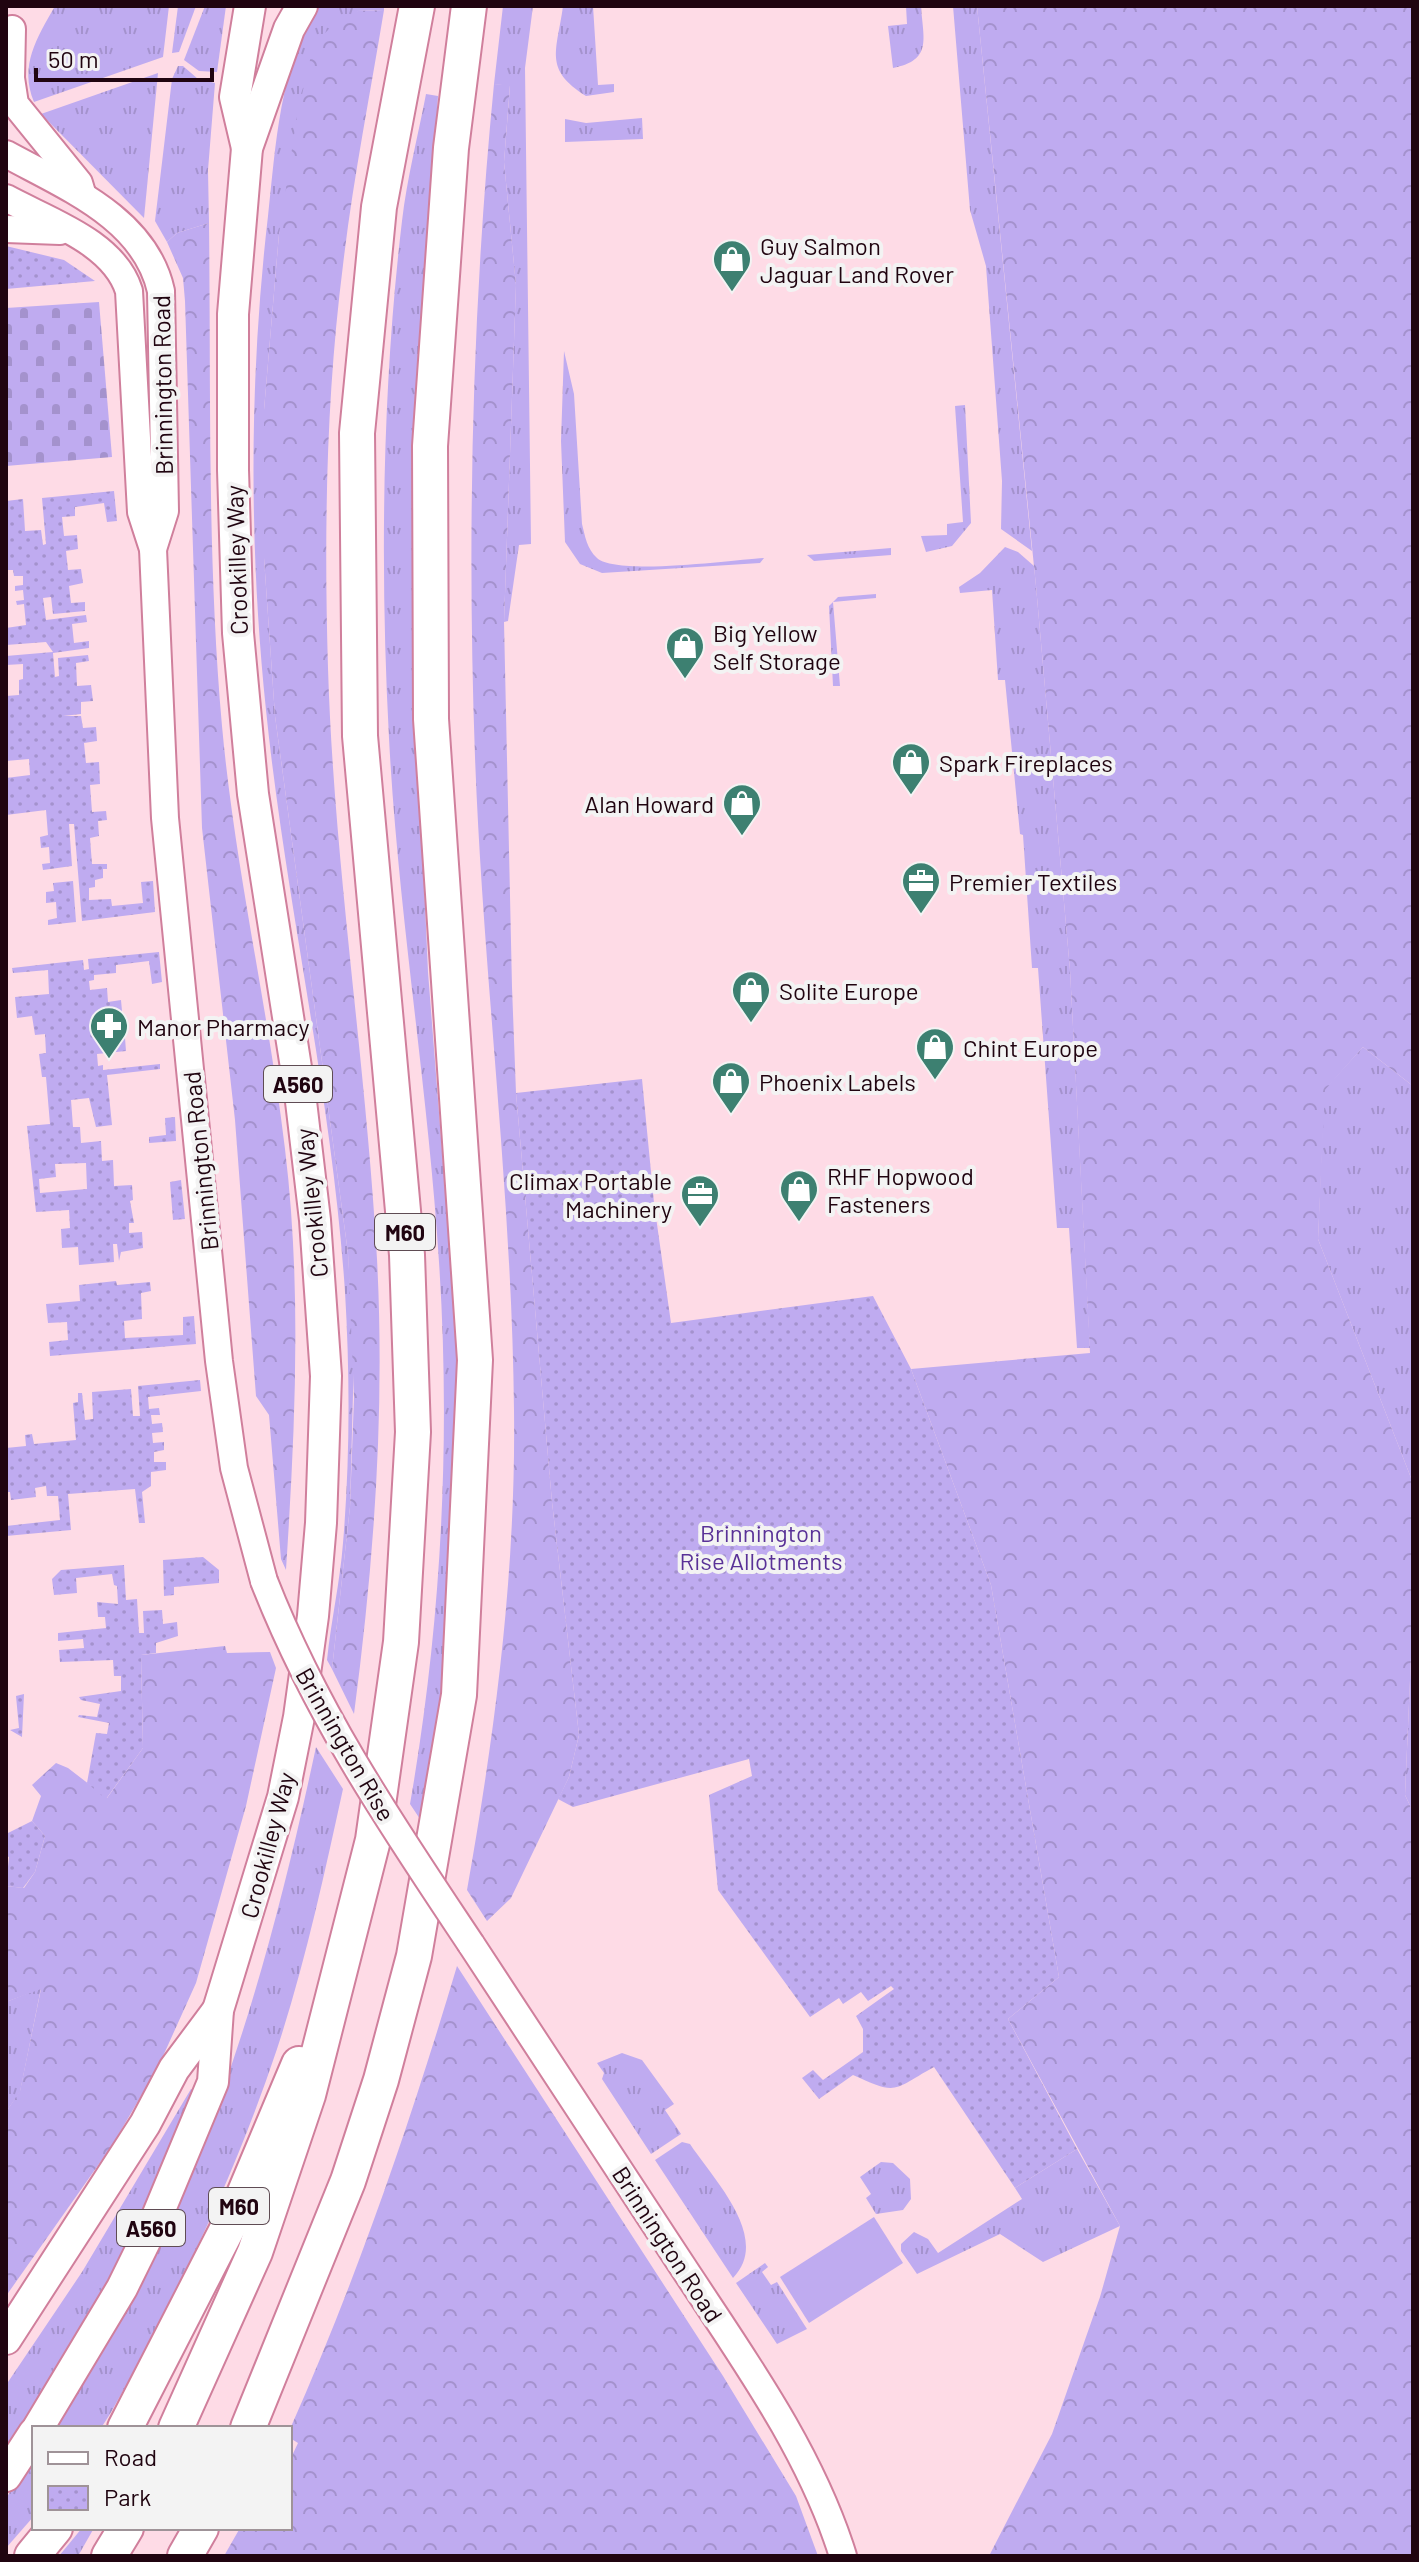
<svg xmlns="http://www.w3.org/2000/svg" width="1419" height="2562" font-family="Barlow,sans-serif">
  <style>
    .grass { fill: url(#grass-tufts) }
    .forest { fill: url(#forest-crowns) }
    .cemetery { fill: url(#cemetery-stones) }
    .park { fill: url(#park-dots); fill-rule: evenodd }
    .pitch { fill: #bfabf0 }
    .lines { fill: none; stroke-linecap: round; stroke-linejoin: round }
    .secondary-casing { stroke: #d07f9c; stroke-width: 30 }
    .primary-casing { stroke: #d07f9c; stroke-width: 34 }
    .highway-casing { stroke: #d07f9c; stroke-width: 38 }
    .secondary { stroke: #fff; stroke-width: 26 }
    .primary { stroke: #fff; stroke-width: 30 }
    .highway { stroke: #fff; stroke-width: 34 }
    .secondary-bridge-casing { stroke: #d07f9c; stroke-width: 30; stroke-linecap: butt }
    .secondary-bridge { stroke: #fff; stroke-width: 26 }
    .labels { text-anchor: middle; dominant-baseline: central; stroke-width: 8; stroke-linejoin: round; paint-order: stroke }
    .shield { fill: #f3f3f3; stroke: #5f4c54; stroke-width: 2 }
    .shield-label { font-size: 22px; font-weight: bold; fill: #200410 }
    .poi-label { font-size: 24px; fill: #200410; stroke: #f3f3f3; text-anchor: start }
    .street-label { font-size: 24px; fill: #200410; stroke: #f3f3f3 }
    .park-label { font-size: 24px; fill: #593197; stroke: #f3f3f3 }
  </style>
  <defs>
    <pattern id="grass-tufts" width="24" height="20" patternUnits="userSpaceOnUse" patternTransform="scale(2)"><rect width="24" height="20" fill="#bfabf0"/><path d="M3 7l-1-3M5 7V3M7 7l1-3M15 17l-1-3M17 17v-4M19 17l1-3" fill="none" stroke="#a492cd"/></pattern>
    <pattern id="forest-crowns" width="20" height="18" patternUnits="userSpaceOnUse" patternTransform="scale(2)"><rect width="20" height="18" fill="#bfabf0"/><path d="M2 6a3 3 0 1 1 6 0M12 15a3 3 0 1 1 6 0" fill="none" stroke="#a492cd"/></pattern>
    <pattern id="cemetery-stones" width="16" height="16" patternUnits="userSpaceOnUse" patternTransform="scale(2)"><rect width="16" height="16" fill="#bfabf0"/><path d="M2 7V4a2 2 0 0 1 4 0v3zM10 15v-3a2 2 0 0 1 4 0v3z" fill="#a492cd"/></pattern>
    <pattern id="park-dots" width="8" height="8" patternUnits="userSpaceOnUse" patternTransform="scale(2)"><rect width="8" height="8" fill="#bfabf0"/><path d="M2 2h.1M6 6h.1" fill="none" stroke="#a492cd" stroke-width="1.8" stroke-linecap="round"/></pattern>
  </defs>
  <rect width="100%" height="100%" fill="#fedbe6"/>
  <!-- grass -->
  <g class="grass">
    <path d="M55,6h114l-6,51 -129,45c-15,-37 3,-64 21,-96z"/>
    <polygon points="178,6 196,6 179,52 172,53"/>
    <polygon points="205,6 226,6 217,72 199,71 184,60"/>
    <path d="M319,6h65v4l-26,1 -79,223 -15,176v148l11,158 73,537 6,103 -4,151 -18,162 -5,-9c4,-39 13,-78 16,-117 7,-83 7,-168 2,-251 -13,-196 -59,-387 -79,-582 -17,-163 -17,-331 2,-494 8,-70 11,-150 51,-210z"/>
    <polygon points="503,6 533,6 525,68 531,544 519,545 508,621 504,622 516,285 504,162 510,86 494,84"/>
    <path d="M563,6h30l5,79 16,-1v8l-28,4c-43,-27 -29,-45 -23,-90z"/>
    <path d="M906,6h15c2,33 12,54 -28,62l-5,-42 19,-2z"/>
    <polygon points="953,6 977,6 1032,551 1001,529 1002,481 986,266 970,210"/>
    <polygon points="178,66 183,66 198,79 215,83 208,170 209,223 177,233 167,242 155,221 172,79"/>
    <polygon points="158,73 144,218 41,114"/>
    <path d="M426,94l12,2 -11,172 -9,477 10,227 29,371 -1,184 -6,112 -26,186 -14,-21c31,-177 41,-362 29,-542 -11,-175 -41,-349 -50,-524 -9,-168 -7,-350 13,-517 5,-43 16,-85 24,-127z"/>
    <polygon points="642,118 643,139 565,142 565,119 586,123"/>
    <path d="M564,351l10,43 8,130c3,12 5,25 15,34 20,18 135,2 167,0l-4,5 -158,10 -22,-9 -15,-22 -4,-101z"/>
    <polygon points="965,405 971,523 952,546 926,552 921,536 947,535 947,524 963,522 955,406"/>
    <polygon points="1005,547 1018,552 1034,566 1036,586 1070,970 1090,1348 1077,1348 1069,1228 1057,1228 1038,968 1032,968 1023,835 1020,834 1005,680 998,680 992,590 960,593 959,587 980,573"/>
    <polygon points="891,548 891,555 814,561 807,555"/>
    <polygon points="876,594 876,598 833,602 840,686 833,686 829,606 838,597"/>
    <polygon points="1363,1047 1413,1086 1413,1483 1318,1239 1324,1090"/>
    <polygon points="1413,1612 1413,1812 1405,1795"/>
    <path d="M316,1747l27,42c-19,87 -38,175 -66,260 -42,126 -101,250 -167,365l-9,14h-47c143,-208 210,-438 262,-681z"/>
    <polygon points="41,1988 20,2092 6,2112 6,2002"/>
    <polygon points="622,2053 642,2060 674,2104 665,2110 681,2134 651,2154 602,2079 604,2073 597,2063"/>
    <polygon points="191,2089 194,2090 166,2166 121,2262 6,2453 6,2385 82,2272"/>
    <path d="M682,2142l8,2c23,35 82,94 43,134l-78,-118z"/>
    <polygon points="1077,2149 1120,2226 1043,2262 1000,2234 917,2274 901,2251 901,2244 914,2232 928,2239 938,2253 1022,2199 1015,2188"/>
    <polygon points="881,2162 893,2163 910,2179 911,2199 903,2210 876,2214 866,2198 871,2194 860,2177"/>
    <polygon points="765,2263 768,2267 762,2272 771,2285 777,2282 807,2329 777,2344 736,2283"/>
    <polygon points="34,2458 34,2516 6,2548 6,2498"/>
    <polygon points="82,2528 94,2528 78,2556 59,2556"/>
  </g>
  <!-- forest -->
  <g class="forest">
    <polygon points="977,6 1413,6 1413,1086 1363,1047 1325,1090 1318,1239 1413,1483 1413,1612 1405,1795 1413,1812 1413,2556 989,2556 1052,2434 1100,2297 1120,2226 1008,2019 1059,1977 991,1585 911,1369 1090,1353 1070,970 1036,586"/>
    <path d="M384,10c-14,85 -31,170 -41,255 -17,133 -19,269 -15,403 6,198 38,394 49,591 8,153 -3,303 -23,455l-22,-45 18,-162 4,-110 -6,-144 -73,-537 -11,-158v-148l15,-176 18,-118 13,-56 13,-25 15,-15 20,-9z"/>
    <path d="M494,84l16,1 -6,77 12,123 -12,337 8,365 4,106 36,409 27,233 -10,42 -58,121 -24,23 -20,-31c28,-158 49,-317 47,-479 -2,-218 -31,-436 -39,-654 -8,-224 -3,-450 19,-673z"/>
    <path d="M209,223c2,168 -2,335 13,503 13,143 46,281 63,423 17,140 10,281 1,421l-5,-11 -12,-144 -13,-19 -21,-276 -33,-292 -17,-527 -2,-23 -16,-36 10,-9z"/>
    <polygon points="225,1646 227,1653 270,1652 276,1668 246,1806 196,1983 159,2065 113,2144 6,2296 6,2112 20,2091 41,1989 6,2002 6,1886 24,1888 35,1872 45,1836 32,1821 41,1796 32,1785 56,1763 68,1768 107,1798 143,1748 141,1655"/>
    <path d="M457,1966l266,410 73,120 22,60h-594l16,-28h50v-68l8,-17 -8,-5v-9c67,-151 120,-305 167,-463z"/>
  </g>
  <!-- cemetery -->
  <polygon class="cemetery" points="99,302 112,457 6,466 6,308"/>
  <!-- park -->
  <g class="park">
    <polygon points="6,246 64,260 95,281 6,289"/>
    <polygon points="114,491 117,521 107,522 104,503 75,507 75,516 62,517 64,536 77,535 78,549 66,551 68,570 81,569 83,583 69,586 71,603 85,602 85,611 53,614 51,597 43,598 46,620 86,615 87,622 72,624 74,643 89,641 89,648 53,653 55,677 59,676 58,658 88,655 89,661 76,663 77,686 91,685 93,701 81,702 81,714 63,716 81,716 83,728 96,727 97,741 84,743 86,763 99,762 100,784 90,785 92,812 106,811 107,820 98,821 99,836 90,838 92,864 107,864 107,869 103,869 103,878 95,880 95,887 89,888 89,900 111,899 112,906 143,903 141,882 153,881 155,912 82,921 74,824 69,824 72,866 43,870 42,864 50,863 49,847 41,848 40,837 48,835 46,810 6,815 6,778 30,775 29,759 6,761 6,696 19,695 19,680 23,679 23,664 6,665 6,656 53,652 46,642 6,645 6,628 26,625 24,604 17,605 16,601 24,600 23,590 15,591 15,586 23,585 23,576 14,576 13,570 6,570 6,501 23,499 25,531 41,530 43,545 46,544 42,498"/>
    <polygon points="73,881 76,922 48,925 48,920 57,918 56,902 46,903 46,892 54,891 53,883"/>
    <path d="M159,952l3,30 -10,2 -3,-23 -33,4v8l-22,2v5l-5,1 1,9 17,-2 1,14 13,-2 1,11 -12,2 1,16 -4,1 1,10 17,-2 1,13 -29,3 1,12 5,-1v5l57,-6v5l-53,6 5,50 -16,2 -7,-29 -18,2 2,27h7l1,16 20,-2 1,20 11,-1 1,26 18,-1 1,15 -3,1 4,22h-5v10l13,-1 1,16 -22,4 -2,9 -2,-17h-4l1,18 -35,3 -1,-18 -16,1 -1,-19 9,-1 -1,-18 -33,2 -9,-86 23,-2 -4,-47h-4l-3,-23 7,-1 -1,-19 -10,1 -3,-19 -15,2 -2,-21 34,-3 -1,-24 -35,3 -1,-5 71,-8 1,10 5,-1 -1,-10zM86,1163l1,26 -47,4 -1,-14 17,-2 -1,-13z"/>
    <path d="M642,1079l12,124 17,120 202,-27 38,73 80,216 68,392 -51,42 69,130 -62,39 -81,-121c-42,23 -35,29 -81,8l-34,24 -17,-21 11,-8 10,10 40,-28v-23l-7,-13 38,-27 -3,-3 -23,15 -7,-9 -18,12 -4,-6 -29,19 -92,-127 -9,-95 43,-19 -3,-17 -176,48 -15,-8 11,-22 10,-42 -27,-233 -36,-409z"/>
    <polygon points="175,1117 176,1141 149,1143 149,1137 166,1135 165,1118"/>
    <polygon points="181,1180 185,1219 173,1220 170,1182"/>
    <polygon points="116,1281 117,1285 150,1282 151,1291 141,1293 142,1319 124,1321 125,1338 183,1335 183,1317 194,1316 196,1344 50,1356 49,1342 68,1340 67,1322 48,1323 46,1304 80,1301 79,1285"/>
    <polygon points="200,1380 201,1391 148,1397 149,1409 159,1408 160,1415 151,1415 152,1424 162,1423 163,1432 152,1433 153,1443 164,1442 164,1450 154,1452 154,1462 166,1462 166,1470 151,1472 151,1486 142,1492 145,1523 139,1523 135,1489 68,1494 71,1530 6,1536 6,1526 60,1520 58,1496 47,1496 46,1486 35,1488 36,1497 11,1500 10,1492 6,1492 6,1448 26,1446 25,1435 32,1434 34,1444 76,1440 73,1403 78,1402 78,1393 82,1393 85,1420 93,1419 92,1392 131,1389 133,1416 140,1416 138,1386"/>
    <polygon points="203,1557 219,1570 219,1583 174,1587 174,1595 164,1596 163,1560"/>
    <polygon points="124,1565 126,1600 137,1599 139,1633 144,1633 143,1611 162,1610 163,1624 177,1622 178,1636 156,1643 156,1653 141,1655 143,1748 106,1799 87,1783 96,1733 107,1734 109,1723 78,1717 79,1715 97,1717 100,1704 81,1700 79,1697 121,1691 121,1676 114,1676 113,1660 60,1662 59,1650 84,1648 83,1639 58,1641 58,1633 106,1628 105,1617 98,1617 97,1602 118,1604 117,1586 114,1585 112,1574 76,1578 77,1593 54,1595 52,1579 61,1570"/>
    <polygon points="24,1694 22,1737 10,1730 19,1728 16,1696"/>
    <polygon points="32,1821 45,1836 35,1872 23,1888 6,1886 9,1857 6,1856 6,1834"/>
  </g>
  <!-- pitch -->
  <polygon class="pitch" points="874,2217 903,2263 809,2323 780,2277"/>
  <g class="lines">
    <defs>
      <g id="secondary">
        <polyline points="12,29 11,78 15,104 79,183 82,193"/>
        <path d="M6,154c60,33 139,64 155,137l4,220 -12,38"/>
        <path d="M6,198c42,23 108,44 123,93l12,221 12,37 12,269 54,543 15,107 30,113"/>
        <polyline points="6,229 60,231"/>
        <path d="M471,1944c70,107 140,214 210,320 61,93 129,186 162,292"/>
      </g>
      <g id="primary">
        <polyline points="247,148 235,97 250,6"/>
        <polyline points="6,2339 145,2124 174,2069 218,2010"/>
        <polyline points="38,2428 122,2288 156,2219 213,2082 218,2010 283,1797 299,1717 313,1616 321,1523 326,1376 315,1220 300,1093 253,794 238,633 233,470 233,314 247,148 289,29 302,6"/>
        <polyline points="6,2476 34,2433"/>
      </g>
      <g id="highway">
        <polyline points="125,2428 240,2204 299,2064"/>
        <polyline points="176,2428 255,2252 308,2095 373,1840 401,1642 413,1432 407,1255 360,736 357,433 379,207 417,6"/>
        <polyline points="248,2428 348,2181 381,2080 414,1956 459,1695 475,1360 431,719 430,446 451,148 469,6"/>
        <polyline points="32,2556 55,2528"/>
        <polyline points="109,2556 126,2528"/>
        <polyline points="185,2556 201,2528"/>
      </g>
    </defs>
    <!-- secondary casing -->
    <use href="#secondary" class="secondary-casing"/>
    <!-- primary casing -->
    <use href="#primary" class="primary-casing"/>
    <!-- highway casing -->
    <use href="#highway" class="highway-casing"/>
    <!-- secondary -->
    <use href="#secondary" class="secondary"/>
    <!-- primary -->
    <use href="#primary" class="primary"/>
    <!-- highway -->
    <use href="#highway" class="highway"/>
    <defs>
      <path id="secondary-bridge" d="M264,1581c53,135 127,243 207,363"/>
    </defs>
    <!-- secondary-bridge casing -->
    <use href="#secondary-bridge" class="secondary-bridge-casing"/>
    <!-- secondary-bridge -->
    <use href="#secondary-bridge" class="secondary-bridge"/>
  </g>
  <!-- icons -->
  <defs>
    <symbol id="shop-pin" viewBox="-11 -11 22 30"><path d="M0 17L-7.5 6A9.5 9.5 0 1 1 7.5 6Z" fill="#3d8071" stroke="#f3f3f3"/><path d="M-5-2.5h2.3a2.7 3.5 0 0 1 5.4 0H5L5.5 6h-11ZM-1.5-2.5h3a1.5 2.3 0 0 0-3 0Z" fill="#fff"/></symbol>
    <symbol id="office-pin" viewBox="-11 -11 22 30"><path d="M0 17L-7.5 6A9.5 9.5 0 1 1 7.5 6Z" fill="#3d8071" stroke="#f3f3f3"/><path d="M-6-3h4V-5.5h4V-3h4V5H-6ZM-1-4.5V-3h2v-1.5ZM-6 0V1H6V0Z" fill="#fff"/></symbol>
    <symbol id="pharmacy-pin" viewBox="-11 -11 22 30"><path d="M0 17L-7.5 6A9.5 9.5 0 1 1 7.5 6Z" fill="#3d8071" stroke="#f3f3f3"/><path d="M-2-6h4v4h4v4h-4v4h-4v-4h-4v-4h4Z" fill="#fff"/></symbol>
  </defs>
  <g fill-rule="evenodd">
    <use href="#shop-pin" x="710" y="237" width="44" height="60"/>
    <use href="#shop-pin" x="663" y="624" width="44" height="60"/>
    <use href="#shop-pin" x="889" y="740" width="44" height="60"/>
    <use href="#shop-pin" x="720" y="781" width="44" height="60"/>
    <use href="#office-pin" x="899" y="859" width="44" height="60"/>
    <use href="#shop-pin" x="729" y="968" width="44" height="60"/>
    <use href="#pharmacy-pin" x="87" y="1004" width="44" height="60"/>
    <use href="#shop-pin" x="913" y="1025" width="44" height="60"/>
    <use href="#shop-pin" x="709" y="1059" width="44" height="60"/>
    <use href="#shop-pin" x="777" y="1167" width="44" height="60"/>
    <use href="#office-pin" x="678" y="1172" width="44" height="60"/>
  </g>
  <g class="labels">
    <!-- shield labels -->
    <g class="shield">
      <rect x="264" y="1066" width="68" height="36" rx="6"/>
      <rect x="375" y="1214" width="60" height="36" rx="6"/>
      <rect x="209" y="2188" width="60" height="36" rx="6"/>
      <rect x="117" y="2210" width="68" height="36" rx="6"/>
    </g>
    <g class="shield-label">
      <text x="298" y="1084">A560</text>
      <text x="405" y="1232">M60</text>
      <text x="239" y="2206">M60</text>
      <text x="151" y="2228">A560</text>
    </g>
    <!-- poi labels -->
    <g class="poi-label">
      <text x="760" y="245">Guy Salmon<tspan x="760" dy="28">Jaguar Land Rover</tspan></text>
      <text x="713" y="632">Big Yellow<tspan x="713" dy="28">Self Storage</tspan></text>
      <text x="939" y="762">Spark Fireplaces</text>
      <text x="714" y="803" text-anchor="end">Alan Howard</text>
      <text x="949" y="881">Premier Textiles</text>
      <text x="779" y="990">Solite Europe</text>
      <text x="137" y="1026">Manor Pharmacy</text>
      <text x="963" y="1047">Chint Europe</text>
      <text x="759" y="1081">Phoenix Labels</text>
      <text x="827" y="1175">RHF Hopwood<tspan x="827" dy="28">Fasteners</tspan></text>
      <text x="672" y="1180" text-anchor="end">Climax Portable<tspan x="672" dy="28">Machinery</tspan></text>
    </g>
    <!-- street labels -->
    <g class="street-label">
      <text transform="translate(162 385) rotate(-91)">Brinnington Road</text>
      <text transform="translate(236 560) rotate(-92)">Crookilley Way</text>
      <text transform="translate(200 1161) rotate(-96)">Brinnington Road</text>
      <text transform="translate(311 1203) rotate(-96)">Crookilley Way</text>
      <text transform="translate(346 1744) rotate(60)">Brinnington Rise</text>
      <text transform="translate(267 1845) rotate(-75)">Crookilley Way</text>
      <text transform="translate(668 2244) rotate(57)">Brinnington Road</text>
    </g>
    <!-- park labels -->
    <g class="park-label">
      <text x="761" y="1532">Brinnington<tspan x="761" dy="28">Rise Allotments</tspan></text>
    </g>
  </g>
  <!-- border -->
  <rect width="1419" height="2562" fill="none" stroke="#200410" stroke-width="16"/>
  <!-- legend -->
  <rect x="32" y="2426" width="260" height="104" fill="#f3f3f3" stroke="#9f9398" stroke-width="2"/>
  <rect x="48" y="2452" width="40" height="12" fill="#ffffff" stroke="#9f9398" stroke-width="2"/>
  <text x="104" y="2466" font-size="24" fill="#200410">Road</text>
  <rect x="48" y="2486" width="40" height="24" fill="url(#park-dots)" stroke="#9f9398" stroke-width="2"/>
  <text x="104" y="2506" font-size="24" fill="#200410">Park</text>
  <!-- scale -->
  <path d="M36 68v12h176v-12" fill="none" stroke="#200410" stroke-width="4"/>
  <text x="48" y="68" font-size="24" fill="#200410" stroke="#f3f3f3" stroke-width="6" paint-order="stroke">50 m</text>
</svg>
